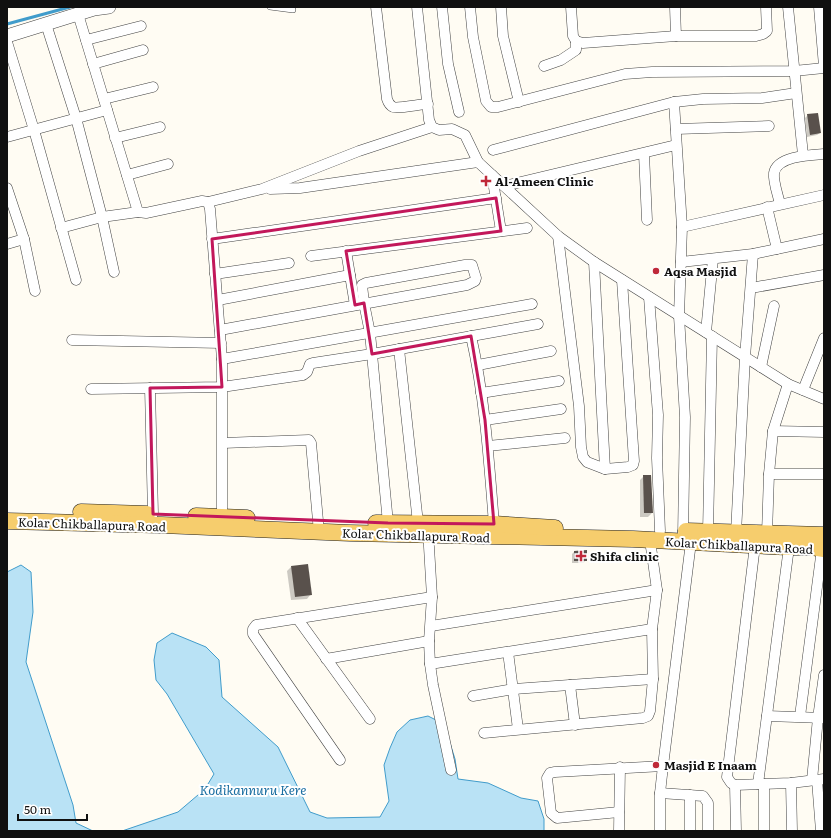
<svg xmlns="http://www.w3.org/2000/svg" width="831" height="838" font-family="Literata,serif">
  <style>
    .water { fill: #b9e2f5; stroke: #419ccb }
    .shadow { fill: #0003 }
    .lines { fill: none; stroke-linecap: round; stroke-linejoin: round }
    .stream { stroke: #419ccb; stroke-width: 3 }
    .building { fill: #59514c }
    .service-casing { stroke: #434343; stroke-width: 6 }
    .minor-casing { stroke: #434343; stroke-width: 11 }
    .tertiary-casing { stroke: #434343; stroke-width: 14 }
    .primary-casing { stroke: #212121; stroke-width: 17 }
    .service { stroke: #fff; stroke-width: 5 }
    .minor { stroke: #fff; stroke-width: 10 }
    .tertiary { stroke: #fff; stroke-width: 13 }
    .primary { stroke: #f6cd6d; stroke-width: 16 }
    .marked { fill: none; stroke: #c2185b; stroke-width: 3; stroke-linejoin: round }
    .poi-dot { fill: #bf2939; stroke: #fff; stroke-width: 1.5 }
    .labels { text-anchor: middle; dominant-baseline: central; stroke-width: 4; stroke-linejoin: round; paint-order: stroke }
    .poi-label { font-size: 12px; font-weight: bold; fill: #101010; stroke: #fff; text-anchor: start }
    .street-label { font-size: 12px; fill: #101010; stroke: #fff }
    .water-label { font-size: 13px; font-style: italic; fill: #1a6ea1; stroke: #fff }
  </style>
  <rect width="100%" height="100%" fill="#fffcf3"/>
  <!-- water -->
  <g class="water">
    <polygon points="21,565 31,572 33,612 26,662 73,805 76,823 93,831 7,831 7,572"/>
    <polygon points="172,633 206,647 219,660 222,697 278,747 310,812 327,818 380,817 389,801 384,765 390,748 397,732 410,720 428,716 444,724 455,759 458,779 488,783 521,798 538,801 544,819 544,831 122,831 178,812 205,789 214,774 167,694 156,680 154,660 157,643"/>
  </g>
  <!-- shadow -->
  <g class="shadow">
    <polygon points="808,115 820,133 817,135 807,137 805,118"/>
    <polygon points="644,476 652,513 648,517 640,517 640,480"/>
    <polygon points="574,552 586,560 583,563 572,563 572,554"/>
    <polygon points="291,567 311,594 307,599 291,600 287,571"/>
  </g>
  <g class="lines">
    <!-- stream -->
    <polyline class="stream" points="7,24 70,7"/>
  </g>
  <!-- building -->
  <g class="building">
    <polygon points="818,113 821,133 810,135 807,114"/>
    <polygon points="643,475 651,475 653,513 644,513"/>
    <polygon points="587,550 587,561 574,561 574,551"/>
    <polygon points="308,564 312,595 295,597 291,566"/>
  </g>
  <g class="lines">
    <defs>
      <polyline id="service" points="270,7 293,10"/>
      <g id="minor">
        <path d="M376,7l11,92c1,3 2,6 6,8 5,2 28,-3 35,-3"/>
        <polyline points="417,7 429,120 432,127 439,130 452,129 465,135 478,162 558,236 594,262 788,384 824,399"/>
        <polyline points="442,7 448,64 459,112"/>
        <polyline points="470,7 473,37 486,101 491,107 498,107 625,74 652,72 794,71 824,68"/>
        <polyline points="501,7 503,36 519,102"/>
        <polyline points="571,7 573,36 576,41 583,43 676,36 756,36 763,34 767,31 766,7"/>
        <polyline points="675,7 676,36"/>
        <polyline points="788,7 803,155"/>
        <polyline points="819,7 824,66"/>
        <polyline points="78,14 138,212 146,213 202,201 208,202 210,209 222,359 222,517"/>
        <polyline points="46,24 76,118 102,217 114,272"/>
        <polyline points="86,40 141,26"/>
        <polyline points="7,42 34,130 76,280"/>
        <polyline points="93,64 143,50"/>
        <polyline points="544,66 561,60 576,50 576,41"/>
        <polyline points="104,99 153,87"/>
        <polyline points="674,102 682,227 679,316 685,417 683,536"/>
        <polyline points="676,129 769,126"/>
        <polyline points="7,137 107,110"/>
        <polyline points="115,138 160,127"/>
        <polyline points="493,150 674,102 703,99 762,98 796,93"/>
        <polyline points="644,154 647,220"/>
        <polyline points="127,175 168,164"/>
        <polyline points="492,175 501,231"/>
        <polyline points="504,186 676,145"/>
        <polyline points="7,188 24,239 35,291"/>
        <polyline points="270,189 300,188 478,162"/>
        <polyline points="208,202 262,189 359,151 432,127"/>
        <path d="M780,204c-2,-9 -7,-22 -6,-31 3,-17 36,-18 50,-19"/>
        <polyline points="767,207 777,249"/>
        <polyline points="682,227 824,195"/>
        <polyline points="61,228 102,217 138,212"/>
        <polyline points="558,236 579,406 581,447 583,457 587,462 605,469 628,467 633,465 634,461 622,280"/>
        <polyline points="212,239 496,198"/>
        <polyline points="7,244 24,239"/>
        <polyline points="346,251 355,305"/>
        <polyline points="311,256 527,228"/>
        <polyline points="594,262 605,469"/>
        <polyline points="681,262 753,254 824,239"/>
        <polyline points="215,274 289,263"/>
        <polyline points="751,288 824,275"/>
        <polyline points="649,297 658,415 657,458 660,531"/>
        <polyline points="218,300 350,275"/>
        <polyline points="220,330 467,285 475,281 476,278 472,265 465,265 366,283 362,285 364,303 370,333 388,523"/>
        <polyline points="706,332 713,259"/>
        <path d="M471,336c14,62 18,125 23,188"/>
        <polyline points="72,340 221,343"/>
        <polyline points="399,349 418,523"/>
        <polyline points="222,359 532,304"/>
        <polyline points="478,365 551,351"/>
        <polyline points="761,367 774,306"/>
        <polyline points="150,388 153,514"/>
        <polyline points="91,389 222,387 303,375 307,372 310,364 313,363 372,354 538,324"/>
        <polyline points="803,390 824,338"/>
        <polyline points="481,393 559,381"/>
        <polyline points="485,420 561,409"/>
        <polyline points="773,431 824,432"/>
        <polyline points="223,443 309,440 311,443 319,532"/>
        <polyline points="488,446 565,438"/>
        <polyline points="769,474 824,474"/>
        <polyline points="428,530 432,597 429,641 430,664 433,685 451,770"/>
        <polyline points="708,532 712,336"/>
        <polyline points="736,533 745,357 753,254"/>
        <polyline points="767,534 769,474 773,431 788,384"/>
        <polyline points="755,545 727,777 731,783 735,785 791,783 824,779"/>
        <polyline points="297,618 370,719"/>
        <polyline points="431,626 657,590"/>
        <polyline points="508,652 518,729"/>
        <polyline points="326,659 429,641"/>
        <polyline points="430,664 652,629"/>
        <polyline points="570,685 575,725"/>
        <polyline points="473,696 514,689 653,679"/>
        <polyline points="767,716 824,718"/>
        <polyline points="800,716 822,549"/>
        <polyline points="484,733 643,718 648,716 650,711 653,679 652,629 657,590 650,540"/>
        <polyline points="340,760 253,634 253,629 256,625 432,597"/>
        <polyline points="812,780 818,718 824,675"/>
        <polyline points="817,780 821,831"/>
        <polyline points="791,783 792,831"/>
        <polyline points="758,784 789,547"/>
        <polyline points="764,784 764,831"/>
        <polyline points="735,785 736,831"/>
        <polyline points="660,793 703,796 708,803 708,831"/>
        <polyline points="690,795 690,831"/>
        <polyline points="619,812 557,818 551,813 547,778 550,773 555,772 663,766"/>
        <polyline points="619,831 620,767"/>
        <polyline points="660,831 660,793 663,766 691,542"/>
      </g>
      <polyline id="tertiary" points="7,36 94,9 109,7"/>
      <g id="primary">
        <polyline points="81,512 147,514"/>
        <polyline points="196,516 247,518"/>
        <polyline points="7,521 162,525 350,533 633,539 789,547 812,547 824,549"/>
        <polyline points="376,523 494,524 555,528"/>
        <polyline points="686,531 824,535"/>
      </g>
    </defs>
    <!-- service casing -->
    <use href="#service" class="service-casing"/>
    <!-- minor casing -->
    <use href="#minor" class="minor-casing"/>
    <!-- tertiary casing -->
    <use href="#tertiary" class="tertiary-casing"/>
    <!-- primary casing -->
    <use href="#primary" class="primary-casing"/>
    <!-- service -->
    <use href="#service" class="service"/>
    <!-- minor -->
    <use href="#minor" class="minor"/>
    <!-- tertiary -->
    <use href="#tertiary" class="tertiary"/>
    <!-- primary -->
    <use href="#primary" class="primary"/>
  </g>
  <!-- marked area -->
  <path class="marked" d="M496,198l5,33 -155,20 9,54 9,-2 8,51 99,-18 14,84 9,104 -106,-1 -235,-9 -3,-126 72,-1 -10,-148z"/>
  <!-- markers -->
  <g class="poi-dot">
    <path d="M484 175h4v4h4v4h-4v4h-4v-4h-4v-4h4z"/>
    <circle cx="656" cy="271" r="4"/>
    <path d="M579 550h4v4h4v4h-4v4h-4v-4h-4v-4h4z"/>
    <circle cx="656" cy="765" r="4"/>
  </g>
  <g class="labels">
    <!-- poi labels -->
    <g class="poi-label">
      <text x="495" y="181">Al-Ameen Clinic</text>
      <text x="664" y="271">Aqsa Masjid</text>
      <text x="590" y="556">Shifa clinic</text>
      <text x="664" y="765">Masjid E Inaam</text>
    </g>
    <!-- street labels -->
    <g class="street-label">
      <text transform="translate(92 524) rotate(2)">Kolar Chikballapura Road</text>
      <text transform="translate(416 535) rotate(2)">Kolar Chikballapura Road</text>
      <text transform="translate(739 545) rotate(3)">Kolar Chikballapura Road</text>
    </g>
    <!-- water labels -->
    <g class="water-label">
      <text x="253" y="789">Kodikannuru Kere</text>
    </g>
  </g>
  <!-- border -->
  <rect width="831" height="838" fill="none" stroke="#101010" stroke-width="16"/>
  <!-- scale -->
  <path d="M18 814v6h69v-6" fill="none" stroke="#101010" stroke-width="2"/>
  <text x="24" y="814" font-size="12" fill="#101010" stroke="#ffffff" stroke-width="3" paint-order="stroke">50 m</text>
</svg>
